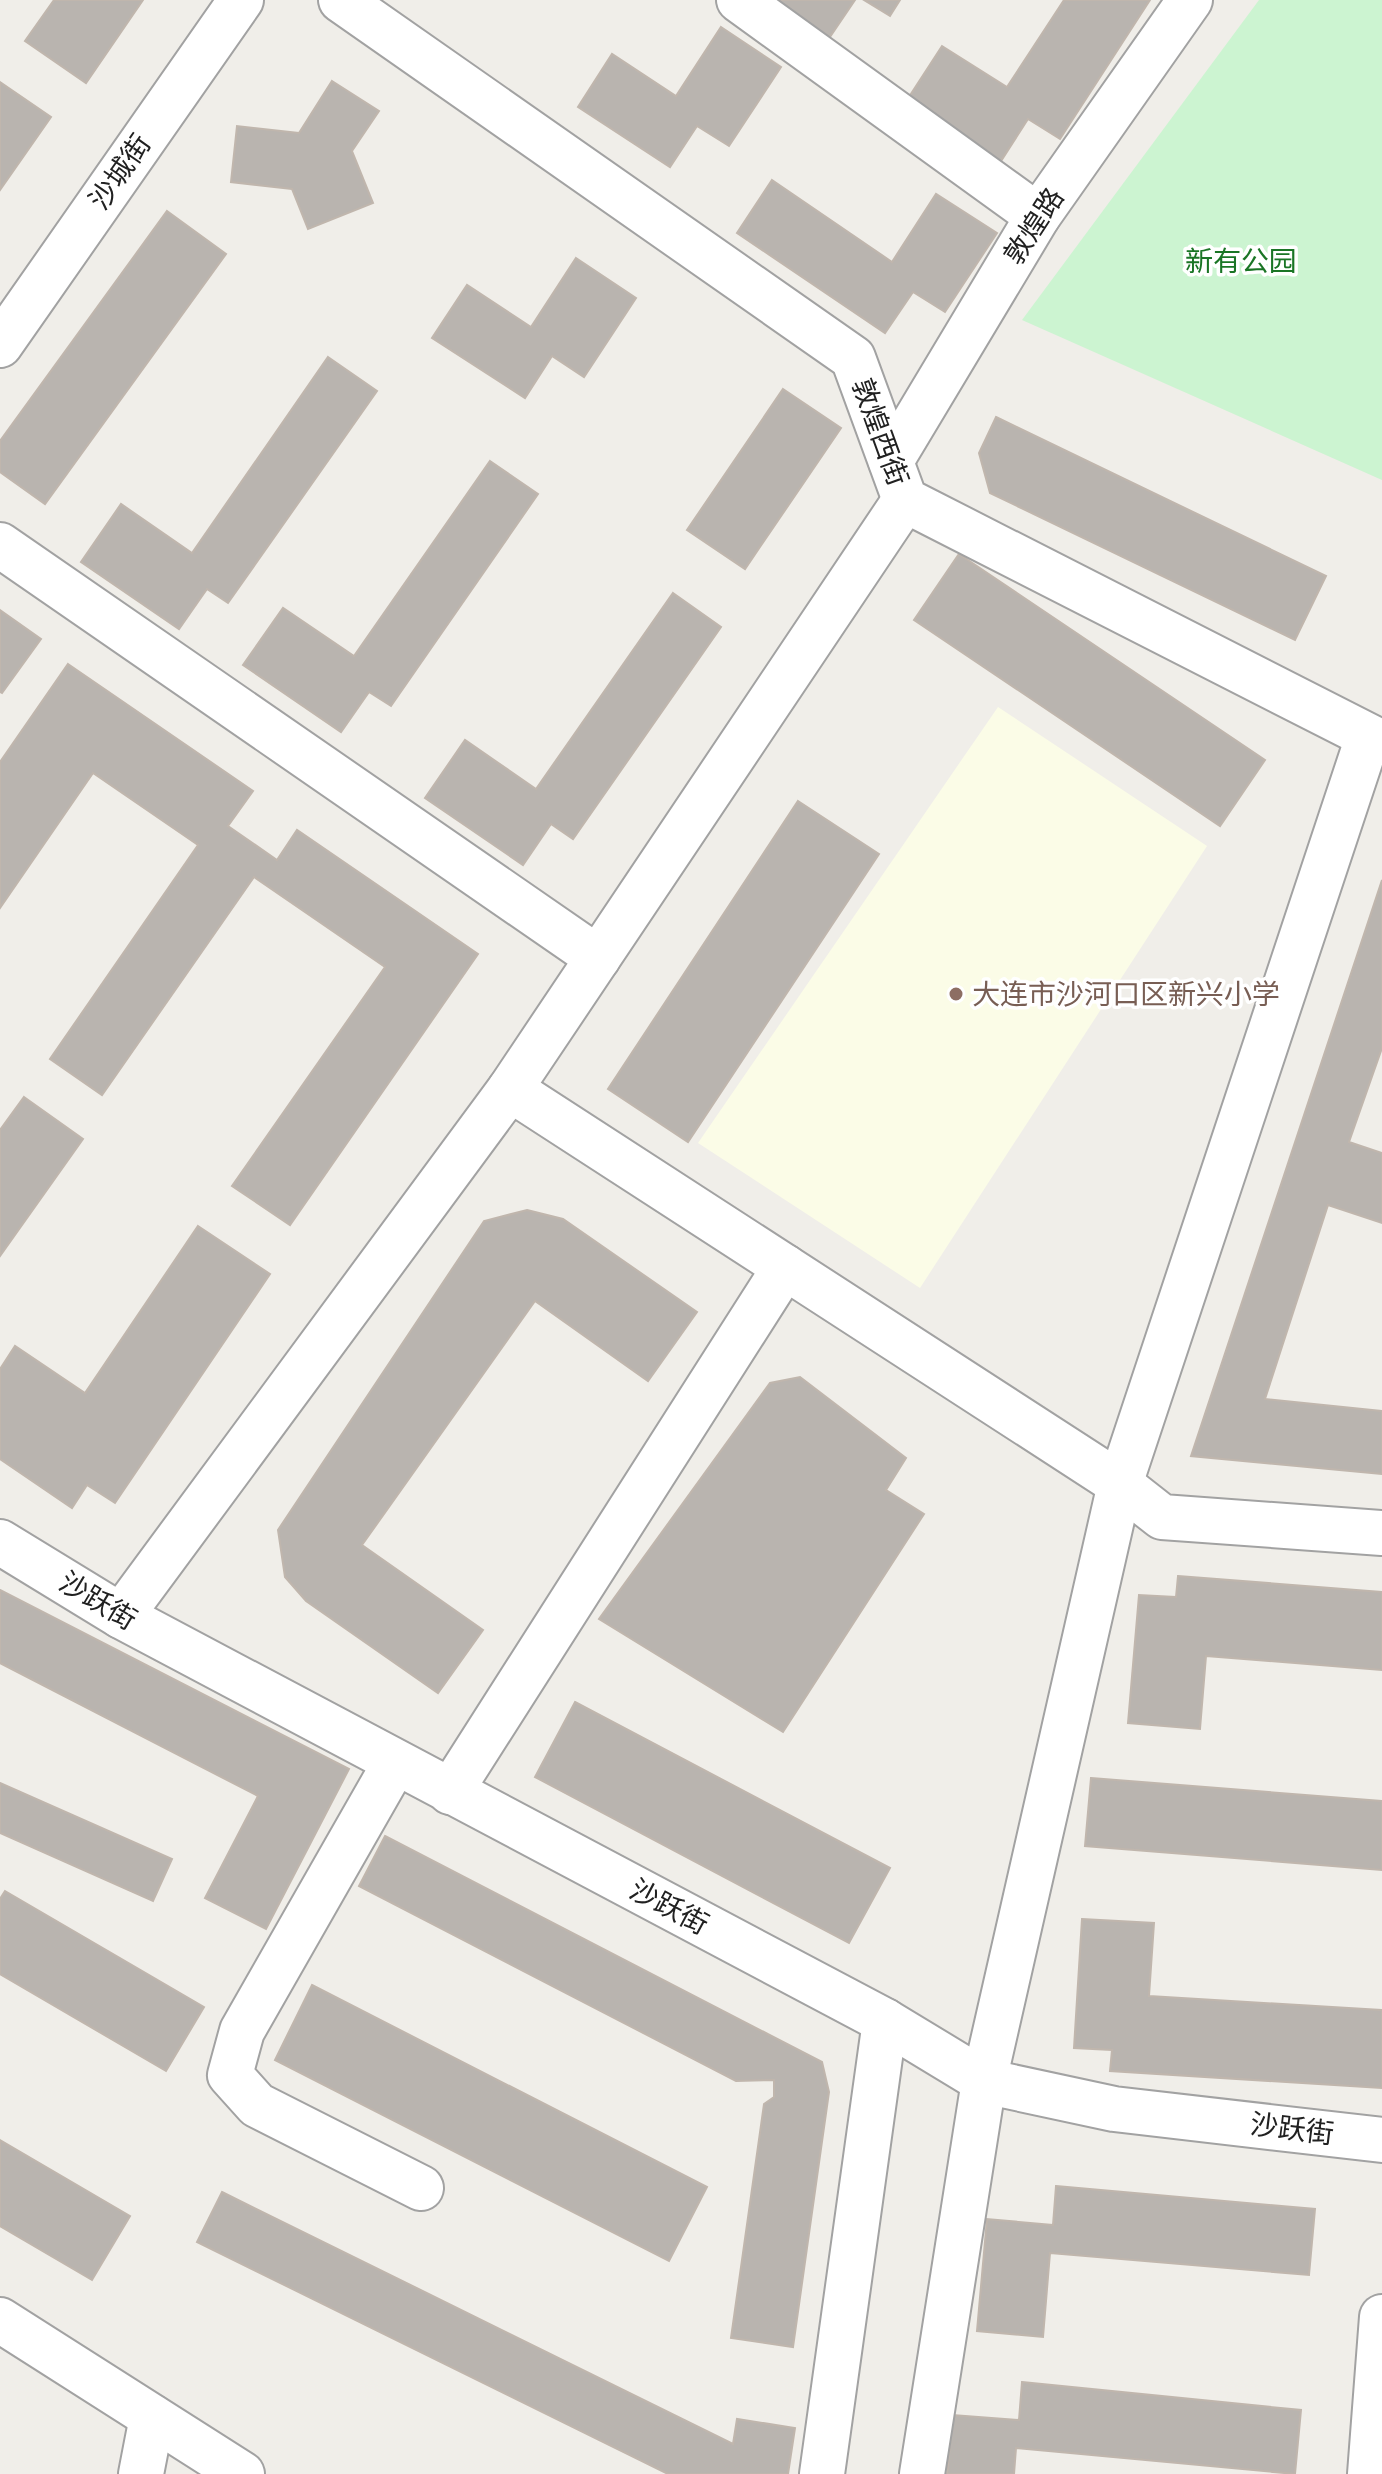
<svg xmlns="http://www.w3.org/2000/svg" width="1382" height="2474" font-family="'DM Sans','Noto Sans SC',sans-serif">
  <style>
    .education { fill: #fbfce7 }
    .park { fill: #ccf4d1 }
    .building { fill: #b9b4af; stroke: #c0b6ad; stroke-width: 2 }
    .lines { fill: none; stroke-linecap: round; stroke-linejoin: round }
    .street-casing { stroke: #a2a2a2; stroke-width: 48 }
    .street { stroke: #fff; stroke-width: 44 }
    .education-dot { fill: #8d6e63; stroke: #fff; stroke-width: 3 }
    .labels { text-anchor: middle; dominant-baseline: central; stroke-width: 7; stroke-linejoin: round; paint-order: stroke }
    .street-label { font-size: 28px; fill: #212121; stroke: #fff }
    .park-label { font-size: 28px; fill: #1a7525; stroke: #fff }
    .education-label { font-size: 28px; fill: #785e54; stroke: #fff; text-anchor: start }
  </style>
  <rect width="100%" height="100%" fill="#f0eee9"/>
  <!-- education -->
  <polygon class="education" points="998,707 1207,846 920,1288 698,1143"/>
  <!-- park -->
  <polygon class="park" points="1259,0 1382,0 1382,480 1022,320"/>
  <!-- building -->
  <g class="building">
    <polygon points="54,0 143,0 86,83 25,41"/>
    <polygon points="772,0 855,0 830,37"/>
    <polygon points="864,0 900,0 890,16"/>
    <polygon points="1064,0 1150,0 1060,139 1028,119 1001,161 907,100 942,46 1007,87"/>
    <polygon points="721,27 781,67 729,146 697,126 670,167 578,107 612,54 676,96"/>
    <polygon points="332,81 379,111 352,151 373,203 308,229 292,189 231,182 237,126 299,133"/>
    <polygon points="0,82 51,117 0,190"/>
    <polygon points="772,180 892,262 936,194 997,233 945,312 913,292 885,333 737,233"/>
    <polygon points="167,211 226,254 45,504 0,472 0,441"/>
    <polygon points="576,258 636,298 584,377 552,356 525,398 432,338 467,285 531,327"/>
    <polygon points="328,357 377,391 228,603 207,589 179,629 81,562 121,504 192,553"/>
    <polygon points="783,389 841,428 745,569 687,530"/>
    <polygon points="996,417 1326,576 1295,640 990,493 979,453"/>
    <polygon points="490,461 538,494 391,706 369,692 341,732 243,665 283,608 354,656"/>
    <polygon points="959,554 1265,760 1220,826 914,620"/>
    <polygon points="673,593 721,627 573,839 551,824 523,865 425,798 465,740 536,789"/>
    <polygon points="0,610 41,639 2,693 0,692"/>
    <polygon points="68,664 253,791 228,826 277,860 297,830 478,954 290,1225 232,1186 385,967 254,877 102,1095 50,1059 198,845 93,773 0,908 0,762"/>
    <polygon points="798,801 879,854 688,1142 608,1089"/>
    <polygon points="1382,880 1382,1048 1349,1142 1382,1153 1382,1223 1328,1205 1265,1399 1382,1411 1382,1474 1191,1456"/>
    <polygon points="24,1097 83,1139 0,1256 0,1130"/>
    <polygon points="527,1210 563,1219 697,1312 648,1381 535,1301 362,1545 483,1630 438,1693 306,1601 285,1577 278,1530 484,1221"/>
    <polygon points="198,1226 270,1274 115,1503 87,1485 72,1508 0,1459 0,1369 15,1346 85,1393"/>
    <polygon points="800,1377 906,1458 886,1490 924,1514 783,1732 599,1619 770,1383"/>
    <polygon points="1178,1576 1382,1592 1382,1670 1206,1656 1200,1729 1128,1723 1139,1595 1176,1597"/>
    <polygon points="0,1590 349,1769 266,1929 205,1898 258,1796 0,1663"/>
    <polygon points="575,1702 890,1868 849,1943 535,1777"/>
    <polygon points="1091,1778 1382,1801 1382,1870 1085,1846"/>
    <polygon points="0,1783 172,1859 153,1901 0,1833"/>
    <polygon points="385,1836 822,2062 829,2092 793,2347 731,2338 764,2104 774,2097 774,2080 736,2081 359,1886"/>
    <polygon points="5,1891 204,2007 166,2071 0,1974 0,1899"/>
    <polygon points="1082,1919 1154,1923 1149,1996 1382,2010 1382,2088 1110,2071 1112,2050 1074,2048"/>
    <polygon points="312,1985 707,2187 669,2261 275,2060"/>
    <polygon points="0,2140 130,2216 92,2280 0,2226"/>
    <polygon points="1056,2186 1315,2209 1309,2275 1050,2253 1043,2337 977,2331 987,2219 1053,2225"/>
    <polygon points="222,2192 733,2444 737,2419 795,2428 788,2474 668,2474 197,2242"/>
    <polygon points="1022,2382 1301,2410 1295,2474 1016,2448 1014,2474 947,2474 953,2415 1019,2420"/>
  </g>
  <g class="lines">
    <defs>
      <g id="street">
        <polyline points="341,0 853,358 905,500 1382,743"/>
        <polyline points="739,0 1038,216"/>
        <polyline points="0,345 241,0"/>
        <polyline points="891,461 1038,216 1190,0"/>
        <polyline points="0,545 598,958"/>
        <polyline points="510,1089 1120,1484 1162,1517 1382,1533"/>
        <polyline points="0,1542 121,1616 885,2021 984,2081 1114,2109 1382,2140"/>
        <polyline points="121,1616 510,1089 905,500"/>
        <polyline points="395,1763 242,2031 230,2075 257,2105 421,2188"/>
        <polyline points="450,1792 785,1267"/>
        <polyline points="0,2320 242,2474"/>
        <polyline points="141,2474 152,2417"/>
        <polyline points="822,2474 885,2021"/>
        <polyline points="922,2474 984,2081 1120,1484 1368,737"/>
        <polyline points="1370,2474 1382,2317"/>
      </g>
    </defs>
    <!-- street casing -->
    <use href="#street" class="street-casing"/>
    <!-- street -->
    <use href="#street" class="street"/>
  </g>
  <!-- markers -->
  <circle class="education-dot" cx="956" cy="994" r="8"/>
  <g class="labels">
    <!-- street labels -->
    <g class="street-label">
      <text transform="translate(120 172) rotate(-55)">沙城街</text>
      <text transform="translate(1034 226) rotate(-57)">敦煌路</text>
      <text transform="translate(880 432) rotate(70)">敦煌西街</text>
      <text transform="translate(98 1601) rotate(31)">沙跃街</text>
      <text transform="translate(669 1907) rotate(28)">沙跃街</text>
      <text transform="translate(1292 2129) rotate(7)">沙跃街</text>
    </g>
    <!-- park labels -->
    <g class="park-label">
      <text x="1241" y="261">新有公园</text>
    </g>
    <!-- education labels -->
    <g class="education-label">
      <text x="972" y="994">大连市沙河口区新兴小学</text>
    </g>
  </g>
</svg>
